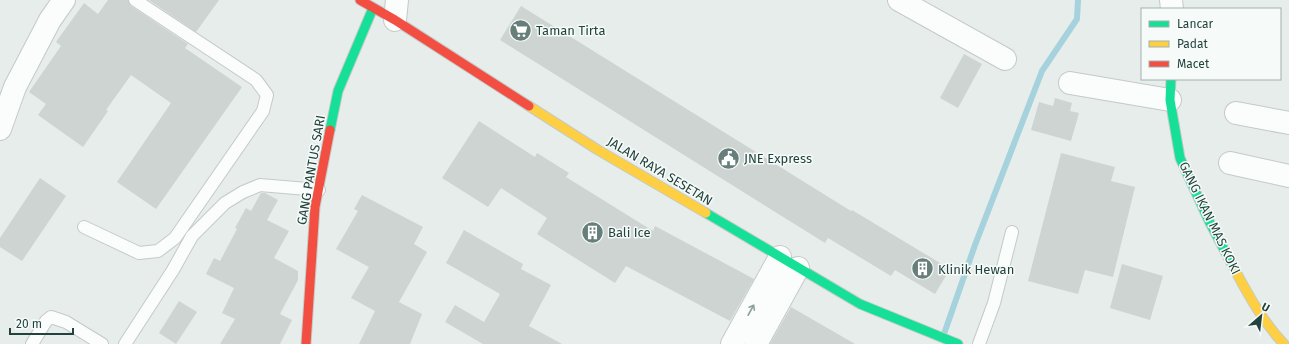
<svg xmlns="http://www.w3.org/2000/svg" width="1289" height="344" font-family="'Fira Sans',sans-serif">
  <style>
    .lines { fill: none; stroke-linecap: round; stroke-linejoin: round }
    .stream { stroke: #a6d2dd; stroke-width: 6 }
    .building { fill: #ced4d2 }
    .lane-casing { stroke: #c4cac8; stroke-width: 14 }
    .street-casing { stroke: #c4cac8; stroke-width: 24 }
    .fast-casing { stroke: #c3cbc8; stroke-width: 11 }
    .slow-casing { stroke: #c3cbc8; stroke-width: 11 }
    .jam-casing { stroke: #c3cbc8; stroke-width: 11 }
    .lane { stroke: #fbfcfc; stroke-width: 12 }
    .street { stroke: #fbfcfc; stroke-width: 22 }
    .fast { stroke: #16e098; stroke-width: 9 }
    .slow { stroke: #ffcf43; stroke-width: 9 }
    .jam { stroke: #f24e42; stroke-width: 9 }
    .oneway { stroke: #8ea09c }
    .labels { text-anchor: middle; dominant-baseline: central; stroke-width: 3; stroke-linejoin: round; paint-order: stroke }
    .poi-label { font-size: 13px; fill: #22433d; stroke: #f6fbf9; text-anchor: start }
    .street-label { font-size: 13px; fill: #22433d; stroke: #f6fbf9 }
  </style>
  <rect width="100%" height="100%" fill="#e7edea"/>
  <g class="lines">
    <!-- stream -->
    <polyline class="stream" points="944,334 975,245 1042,71 1077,19 1078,0"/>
  </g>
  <!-- building -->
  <g class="building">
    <polygon points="108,0 128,0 131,6 188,44 185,48 242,87 156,209 117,182 171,103 131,75 106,110 108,111 83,147 38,115 46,104 29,92 61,46 56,42 84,3 98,14"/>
    <polygon points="149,0 219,0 196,32"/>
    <polygon points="521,6 851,211 852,210 950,269 935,294 895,270 891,276 828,238 825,243 500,40"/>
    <polygon points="964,54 982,64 958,108 940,98"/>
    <polygon points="1055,98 1072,103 1070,111 1079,113 1071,141 1031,130 1039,102 1053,106"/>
    <polygon points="479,121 535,157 537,153 569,173 566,177 653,231 655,226 754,279 730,321 626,266 615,283 537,234 547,218 501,188 488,207 442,178"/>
    <polygon points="1061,153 1115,167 1111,181 1135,187 1113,277 1085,270 1078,294 1028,281"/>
    <polygon points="40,178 66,196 22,261 0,247 0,238"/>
    <polygon points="261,193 265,193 278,200 267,220 289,231 274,258 298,271 298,280 280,314 292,320 280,344 220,344 235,319 222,313 234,288 206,274 214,258 220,261 237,229 235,228 246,208 251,211"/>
    <polygon points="362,195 423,227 414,244 427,252 399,302 422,314 410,344 359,344 375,311 351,298 369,267 336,249 358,211 354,209"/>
    <polygon points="464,230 523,264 521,269 551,285 529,326 562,344 483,344 445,322 455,305 484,322 500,294 446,263"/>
    <polygon points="1122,264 1163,276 1150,320 1110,308"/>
    <polygon points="179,301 197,312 176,344 159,333"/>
    <polygon points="791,307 855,344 770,344"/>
  </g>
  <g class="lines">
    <defs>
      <g id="lane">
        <polyline points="84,227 139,253 158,251 175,238 263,111 267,95 256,80 135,0"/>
        <polyline points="32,344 46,321 51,317 66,322 102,344"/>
        <polyline points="125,344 173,270 192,236 225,203 243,192 260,185 319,190"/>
        <polyline points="979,344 994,303 1012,232"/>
      </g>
      <g id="street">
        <polyline points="899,0 1005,59"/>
        <polyline points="1171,0 1172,9"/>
        <polyline points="395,20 397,0"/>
        <polyline points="1070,83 1170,100"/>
        <polyline points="1236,113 1289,123"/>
        <polyline points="0,129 15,87 50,20 64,0"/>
        <polyline points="1230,163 1289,176"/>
        <polyline points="732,344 780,257"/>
        <polyline points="756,344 798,268"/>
      </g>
      <g id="fast">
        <polyline points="1171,79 1170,100 1180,158 1210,223 1236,272"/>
        <polyline points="330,130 338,91 373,8"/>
        <polyline points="706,213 860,304 958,344"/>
      </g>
      <g id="slow">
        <polyline points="529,106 598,150 706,213"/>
        <path d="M1236,272c14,26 28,51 48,72"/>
      </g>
      <g id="jam">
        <polyline points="360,0 395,20 529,106"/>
        <polyline points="306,344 315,207 330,130"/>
      </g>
    </defs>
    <!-- lane casing -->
    <use href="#lane" class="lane-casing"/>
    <!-- street casing -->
    <use href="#street" class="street-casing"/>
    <!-- fast casing -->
    <use href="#fast" class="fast-casing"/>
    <!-- slow casing -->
    <use href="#slow" class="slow-casing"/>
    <!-- jam casing -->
    <use href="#jam" class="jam-casing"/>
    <!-- lane -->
    <use href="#lane" class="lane"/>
    <!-- street -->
    <use href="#street" class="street"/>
    <!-- fast -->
    <use href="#fast" class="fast"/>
    <!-- slow -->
    <use href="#slow" class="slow"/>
    <!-- jam -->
    <use href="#jam" class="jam"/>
  </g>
  <!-- one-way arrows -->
  <defs><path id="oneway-shaft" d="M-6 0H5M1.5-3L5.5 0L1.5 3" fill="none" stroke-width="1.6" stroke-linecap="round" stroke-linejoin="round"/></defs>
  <use class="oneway" href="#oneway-shaft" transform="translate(751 310) rotate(-61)"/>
  <!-- icons -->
  <defs>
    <symbol id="supermarket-disc" viewBox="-11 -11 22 22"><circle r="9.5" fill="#677e7a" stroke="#f6fbf9"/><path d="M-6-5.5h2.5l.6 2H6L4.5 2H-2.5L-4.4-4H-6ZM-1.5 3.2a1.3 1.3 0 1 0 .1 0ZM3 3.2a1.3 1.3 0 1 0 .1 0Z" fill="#fff"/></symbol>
    <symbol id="civic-disc" viewBox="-11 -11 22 22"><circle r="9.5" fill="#677e7a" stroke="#f6fbf9"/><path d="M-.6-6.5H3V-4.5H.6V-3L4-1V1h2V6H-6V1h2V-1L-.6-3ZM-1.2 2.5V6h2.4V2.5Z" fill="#fff"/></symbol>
    <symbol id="building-disc" viewBox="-11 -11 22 22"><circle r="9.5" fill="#677e7a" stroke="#f6fbf9"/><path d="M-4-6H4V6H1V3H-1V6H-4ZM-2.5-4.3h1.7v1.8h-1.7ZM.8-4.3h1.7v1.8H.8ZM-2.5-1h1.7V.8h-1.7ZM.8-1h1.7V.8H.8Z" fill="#fff"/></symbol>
  </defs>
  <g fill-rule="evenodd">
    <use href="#supermarket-disc" x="508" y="18" width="25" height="25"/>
    <use href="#civic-disc" x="716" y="146" width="25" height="25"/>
    <use href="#building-disc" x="580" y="220" width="25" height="25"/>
    <use href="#building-disc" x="910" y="256" width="25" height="25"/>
  </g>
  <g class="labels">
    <!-- poi labels -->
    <g class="poi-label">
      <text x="536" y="30">Taman Tirta</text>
      <text x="744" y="158">JNE Express</text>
      <text x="608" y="232">Bali Ice</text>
      <text x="938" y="269">Klinik Hewan</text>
    </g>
    <!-- street labels -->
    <g class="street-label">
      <text transform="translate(311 170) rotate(-80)">GANG PANTUS SARI</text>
      <text transform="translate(660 171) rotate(31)">JALAN RAYA SESETAN</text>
      <text transform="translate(1210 218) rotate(64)">GANG IKAN MAS KOKI</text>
    </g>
  </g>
  <!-- legend -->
  <rect x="1141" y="8" width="140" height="72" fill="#f6fbf9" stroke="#a1b1ae"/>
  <rect x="1149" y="21" width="20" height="6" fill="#16e098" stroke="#a1b1ae"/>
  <text x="1177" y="28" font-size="12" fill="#22433d">Lancar</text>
  <rect x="1149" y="41" width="20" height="6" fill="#ffcf43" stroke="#a1b1ae"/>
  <text x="1177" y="48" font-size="12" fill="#22433d">Padat</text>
  <rect x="1149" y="61" width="20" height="6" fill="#f24e42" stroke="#a1b1ae"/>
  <text x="1177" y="68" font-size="12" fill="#22433d">Macet</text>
  <!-- north arrow -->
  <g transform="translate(1261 316) rotate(28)" stroke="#f6fbf9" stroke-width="3" paint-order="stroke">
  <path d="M0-3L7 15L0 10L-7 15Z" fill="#22433d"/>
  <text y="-6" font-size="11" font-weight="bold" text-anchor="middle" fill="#22433d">U</text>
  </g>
  <!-- scale -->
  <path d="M10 328v6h63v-6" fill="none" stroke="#22433d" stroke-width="2"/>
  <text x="16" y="328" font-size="12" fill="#22433d" stroke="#f6fbf9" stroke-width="3" paint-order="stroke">20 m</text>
</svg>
